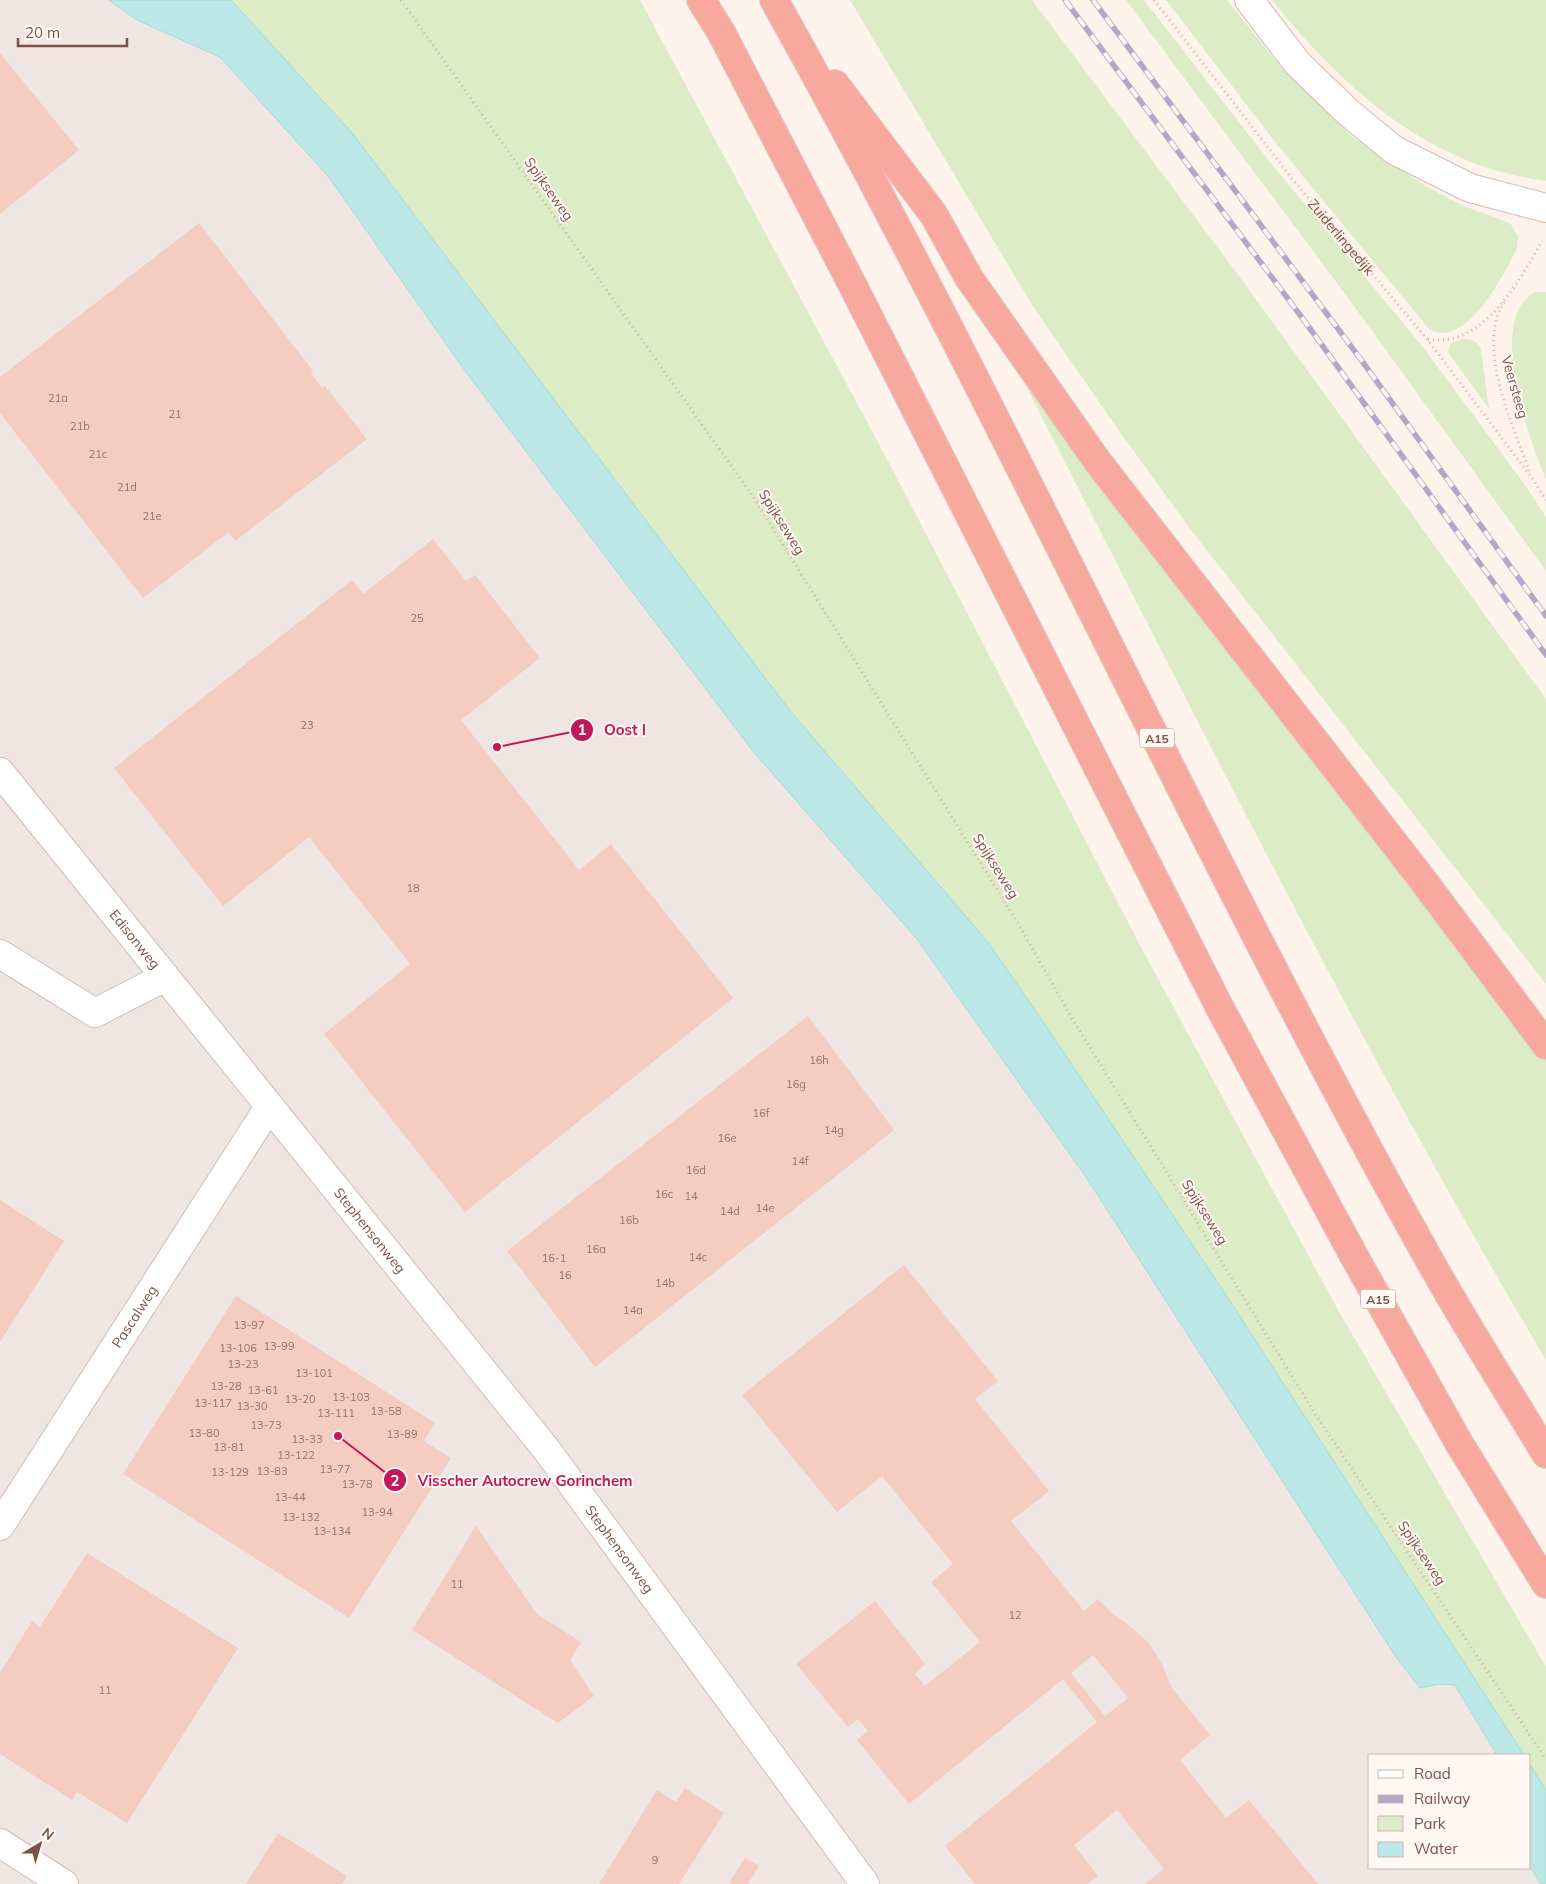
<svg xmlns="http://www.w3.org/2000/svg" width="1546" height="1884" font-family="Mulish,sans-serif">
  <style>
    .industrial { fill: #efe6e3; fill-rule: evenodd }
    .green { fill: #dcecc7 }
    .water { fill: #bde8e8; stroke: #a2dbda }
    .building { fill: #f4ccc0; fill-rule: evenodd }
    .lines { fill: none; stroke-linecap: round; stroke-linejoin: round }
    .minor-casing { stroke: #d3bbb1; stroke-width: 30 }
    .highway-casing { stroke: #dacfcd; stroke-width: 30 }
    .path { stroke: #daafa2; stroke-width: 3; stroke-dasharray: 1 4; stroke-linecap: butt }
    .minor { stroke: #fff; stroke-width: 28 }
    .highway { stroke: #f9a89f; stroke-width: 28 }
    .rail-casing { stroke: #b3a6c9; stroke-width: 5.5 }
    .rail { stroke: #fff7f1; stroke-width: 4; stroke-dasharray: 11; stroke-linecap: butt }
    .labels { text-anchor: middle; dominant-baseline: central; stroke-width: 4; stroke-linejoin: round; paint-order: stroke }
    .number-label { font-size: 11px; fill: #987268 }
    .shield { fill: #fff7f1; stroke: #a2857d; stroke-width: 1 }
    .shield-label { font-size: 12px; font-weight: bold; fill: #7a544b }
    .street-label { font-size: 14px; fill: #7a544b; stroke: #fff7f1 }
    .leader { fill: none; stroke: #c2185b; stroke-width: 2 }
    .callout-dot { fill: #c2185b; stroke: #fff7f1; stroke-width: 2 }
    .mark-label { font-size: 15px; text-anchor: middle; font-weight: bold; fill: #fff }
    .callout-label { font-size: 15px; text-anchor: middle; font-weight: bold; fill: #c2185b; stroke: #fff7f1; stroke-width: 4; stroke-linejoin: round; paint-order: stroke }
  </style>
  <rect width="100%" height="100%" fill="#fdf3ea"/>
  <!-- industrial -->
  <path class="industrial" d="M0,0h588l958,1716v168h-1546zM1370,1755h160v113h-160z"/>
  <!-- green -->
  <g class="green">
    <polygon points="231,0 640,0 887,459 1143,951 1338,1310 1546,1667 1546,1790 1530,1765 1530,1755 1524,1755 1226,1295 1040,1017 987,941 791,712 353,134"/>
    <polygon points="850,0 1032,0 1236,272 1546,699 1546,984 1191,530 1117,428 1032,305"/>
    <polygon points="1126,0 1144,0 1269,161 1422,346 1523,482 1546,517 1546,571 1351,302"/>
    <path d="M1166,0h61l50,62 73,73 76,51 35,19 49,18 8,13 -1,13c-14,26 -50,101 -88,80l-150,-182z"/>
    <path d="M1272,0h274v181c-119,-16 -201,-91 -274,-181z"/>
    <path d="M1535,292h11v187c-17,-40 -61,-159 -11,-187z"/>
    <path d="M1463,339c10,0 14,2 18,11l8,59 -41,-57 3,-9z"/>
    <path d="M1035,389l511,670v301c-187,-314 -350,-643 -517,-968z"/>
  </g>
  <!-- water -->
  <g class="water">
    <polygon points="109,0 231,0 353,134 791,712 987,941 1040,1017 1226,1295 1524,1755 1497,1755 1455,1685 1438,1684 1420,1688 1396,1657 1086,1177 917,939 752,750 466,372 328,176 220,57 137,20"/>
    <polygon points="1530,1765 1546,1790 1546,1884 1541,1884 1530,1866"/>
  </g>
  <!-- building -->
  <g class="building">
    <polygon points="0,53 79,150 0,214"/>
    <polygon points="199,223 313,371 311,373 322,388 325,386 367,439 235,541 229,532 143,598 0,413 0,377"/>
    <polygon points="433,539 466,581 475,575 540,658 461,720 579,870 611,844 733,998 465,1212 324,1034 410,964 309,837 223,906 114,768 352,580 363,594"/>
    <polygon points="808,1016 894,1130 595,1367 507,1251"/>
    <polygon points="0,1200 64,1241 0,1342"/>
    <path d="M904,1265l94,116 -23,18 74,92 -38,30 73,90 14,-12 13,14 15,10 22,19 13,20 11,26 38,47 -30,25 46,58 23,-18 69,84h-173l19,-15 -47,-59 -43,35 24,31 -10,8h-113l-30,-38 152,-124 -34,-43 -154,125 -52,-64 11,-9 -10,-12 -10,8 -52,-63 79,-63 50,63 -10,10 10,12 55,-44 -49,-60 22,-18 -71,-88 -45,36 -95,-117zM1093,1655l35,43 -23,18 -34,-43z"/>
    <polygon points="236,1296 435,1423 424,1441 451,1458 349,1618 123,1474"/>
    <polygon points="476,1526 537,1614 581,1642 570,1660 594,1696 558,1723 412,1630"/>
    <polygon points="87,1553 238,1648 127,1823 77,1792 72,1800 0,1754 0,1673 32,1621 40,1627"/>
    <polygon points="685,1788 724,1813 679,1884 599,1884 657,1790 676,1802"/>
    <polygon points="278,1833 347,1876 342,1884 246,1884"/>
    <polygon points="745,1858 759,1866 748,1884 732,1884 729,1883"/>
  </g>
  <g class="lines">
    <defs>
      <g id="minor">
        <polyline points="1249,0 1298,64 1349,113 1394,150 1470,188 1546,208"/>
        <path id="s2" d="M0,772l546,677 319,435"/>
        <polyline points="0,954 95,1013 165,977"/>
        <path id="s3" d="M0,1526l269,-419"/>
        <polyline points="0,1843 64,1884"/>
      </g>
      <g id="highway">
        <polyline points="701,0 721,32 852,284 1220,1008 1354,1256 1459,1443 1546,1584"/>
        <path d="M774,0c233,416 427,854 661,1270 35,62 74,123 111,184"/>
        <polyline points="835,84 934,215 969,278 1098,462 1422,879 1546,1045"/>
      </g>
    </defs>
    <!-- minor casing -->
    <use href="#minor" class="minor-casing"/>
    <!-- highway casing -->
    <use href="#highway" class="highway-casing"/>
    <!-- path -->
    <g class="path">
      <polyline points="401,0 754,498 1019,925 1070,1015 1317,1417 1546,1759"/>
      <path id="s1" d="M1154,0l140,181 133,158 105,139 14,22"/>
      <path d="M1504,302c-29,45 10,125 26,171"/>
      <path d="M1428,339c55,10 92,-59 114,-98"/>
    </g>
    <!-- minor -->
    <use href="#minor" class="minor"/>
    <!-- highway -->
    <use href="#highway" class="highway"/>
    <defs>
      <g id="rail">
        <polyline points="1065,0 1306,323 1546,655"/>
        <polyline points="1093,0 1362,361 1546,616"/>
      </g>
    </defs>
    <!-- rail casing -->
    <use href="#rail" class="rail-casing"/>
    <!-- rail -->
    <use href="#rail" class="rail"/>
  </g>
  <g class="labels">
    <!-- number labels -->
    <g class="number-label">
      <text x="58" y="398">21a</text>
      <text x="175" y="414">21</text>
      <text x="80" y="426">21b</text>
      <text x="98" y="454">21c</text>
      <text x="127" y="487">21d</text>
      <text x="152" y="516">21e</text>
      <text x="417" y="618">25</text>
      <text x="307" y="725">23</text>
      <text x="413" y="888">18</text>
      <text x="819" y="1060">16h</text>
      <text x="796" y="1084">16g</text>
      <text x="761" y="1113">16f</text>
      <text x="834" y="1130">14g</text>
      <text x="727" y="1138">16e</text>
      <text x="800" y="1161">14f</text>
      <text x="696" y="1170">16d</text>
      <text x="664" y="1194">16c</text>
      <text x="691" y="1196">14</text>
      <text x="765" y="1208">14e</text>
      <text x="730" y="1211">14d</text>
      <text x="629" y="1220">16b</text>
      <text x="596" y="1249">16a</text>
      <text x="698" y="1257">14c</text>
      <text x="554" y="1258">16-1</text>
      <text x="565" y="1275">16</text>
      <text x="665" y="1283">14b</text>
      <text x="633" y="1310">14a</text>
      <text x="249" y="1325">13-97</text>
      <text x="279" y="1346">13-99</text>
      <text x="238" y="1348">13-106</text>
      <text x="243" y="1364">13-23</text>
      <text x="314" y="1373">13-101</text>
      <text x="226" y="1386">13-28</text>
      <text x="263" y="1390">13-61</text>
      <text x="351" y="1397">13-103</text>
      <text x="300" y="1399">13-20</text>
      <text x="213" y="1403">13-117</text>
      <text x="252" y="1406">13-30</text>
      <text x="386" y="1411">13-58</text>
      <text x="336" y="1413">13-111</text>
      <text x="266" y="1425">13-73</text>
      <text x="204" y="1433">13-80</text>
      <text x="402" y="1434">13-89</text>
      <text x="307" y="1439">13-33</text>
      <text x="229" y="1447">13-81</text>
      <text x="296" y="1455">13-122</text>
      <text x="335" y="1469">13-77</text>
      <text x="272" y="1471">13-83</text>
      <text x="230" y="1472">13-129</text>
      <text x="357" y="1484">13-78</text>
      <text x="290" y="1497">13-44</text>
      <text x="377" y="1512">13-94</text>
      <text x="301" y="1517">13-132</text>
      <text x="332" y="1531">13-134</text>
      <text x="457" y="1584">11</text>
      <text x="1015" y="1615">12</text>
      <text x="105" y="1690">11</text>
      <text x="655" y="1860">9</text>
    </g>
    <!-- shield labels -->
    <g class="shield">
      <rect x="1139.5" y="728.5" width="35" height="19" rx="4"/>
      <rect x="1360.5" y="1289.5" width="35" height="19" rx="4"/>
    </g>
    <g class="shield-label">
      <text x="1157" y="738">A15</text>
      <text x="1378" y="1299">A15</text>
    </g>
    <!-- street labels -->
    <g class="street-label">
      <text transform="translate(549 189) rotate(55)">Spijkseweg</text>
      <text stroke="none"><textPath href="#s1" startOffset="302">Zuiderlingedijk</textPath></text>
      <text transform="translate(1515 387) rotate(74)">Veersteeg</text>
      <text transform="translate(782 522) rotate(58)">Spijkseweg</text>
      <text transform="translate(996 866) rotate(58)">Spijkseweg</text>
      <text stroke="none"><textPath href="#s2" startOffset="215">Edisonweg</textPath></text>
      <text transform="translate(1205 1212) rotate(58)">Spijkseweg</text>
      <text stroke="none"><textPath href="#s2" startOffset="589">Stephensonweg</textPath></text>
      <text stroke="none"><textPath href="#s3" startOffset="249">Pascalweg</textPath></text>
      <text stroke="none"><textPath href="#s2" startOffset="994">Stephensonweg</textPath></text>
      <text transform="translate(1422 1553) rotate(56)">Spijkseweg</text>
    </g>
  </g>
  <!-- callouts -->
  <path class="leader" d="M497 747L582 730M338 1436L395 1480"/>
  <g class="callout-dot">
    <circle cx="497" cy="747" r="5"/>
    <circle cx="338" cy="1436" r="5"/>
    <circle cx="582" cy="730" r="12"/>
    <circle cx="395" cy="1480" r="12"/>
  </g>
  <g class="mark-label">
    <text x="582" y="735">1</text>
    <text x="395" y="1486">2</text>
  </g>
  <g class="callout-label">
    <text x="625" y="735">Oost I</text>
    <text x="525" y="1486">Visscher Autocrew Gorinchem</text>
  </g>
  <!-- legend -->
  <rect x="1368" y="1754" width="162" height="115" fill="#fff7f1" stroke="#cab6af"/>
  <rect x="1378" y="1770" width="25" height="8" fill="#ffffff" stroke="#cab6af"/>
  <text x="1414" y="1779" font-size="15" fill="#7a544b">Road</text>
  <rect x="1378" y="1795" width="25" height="8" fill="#b3a6c9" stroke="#cab6af"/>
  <text x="1414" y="1804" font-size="15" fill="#7a544b">Railway</text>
  <rect x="1378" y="1816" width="25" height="15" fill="#dcecc7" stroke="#cab6af"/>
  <text x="1414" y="1829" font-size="15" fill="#7a544b">Park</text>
  <rect x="1378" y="1842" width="25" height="15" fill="#bde8e8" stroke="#cab6af"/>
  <text x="1414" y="1854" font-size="15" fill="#7a544b">Water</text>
  <!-- north arrow -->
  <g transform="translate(40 1844) rotate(38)" stroke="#fff7f1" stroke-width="4" paint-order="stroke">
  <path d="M0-4L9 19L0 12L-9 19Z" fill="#7a544b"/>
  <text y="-8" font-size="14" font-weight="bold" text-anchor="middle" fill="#7a544b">N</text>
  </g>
  <!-- scale -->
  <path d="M18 38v8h109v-8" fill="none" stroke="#7a544b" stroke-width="2.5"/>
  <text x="25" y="38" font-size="15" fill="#7a544b" stroke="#fff7f1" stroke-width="4" paint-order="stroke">20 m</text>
</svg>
